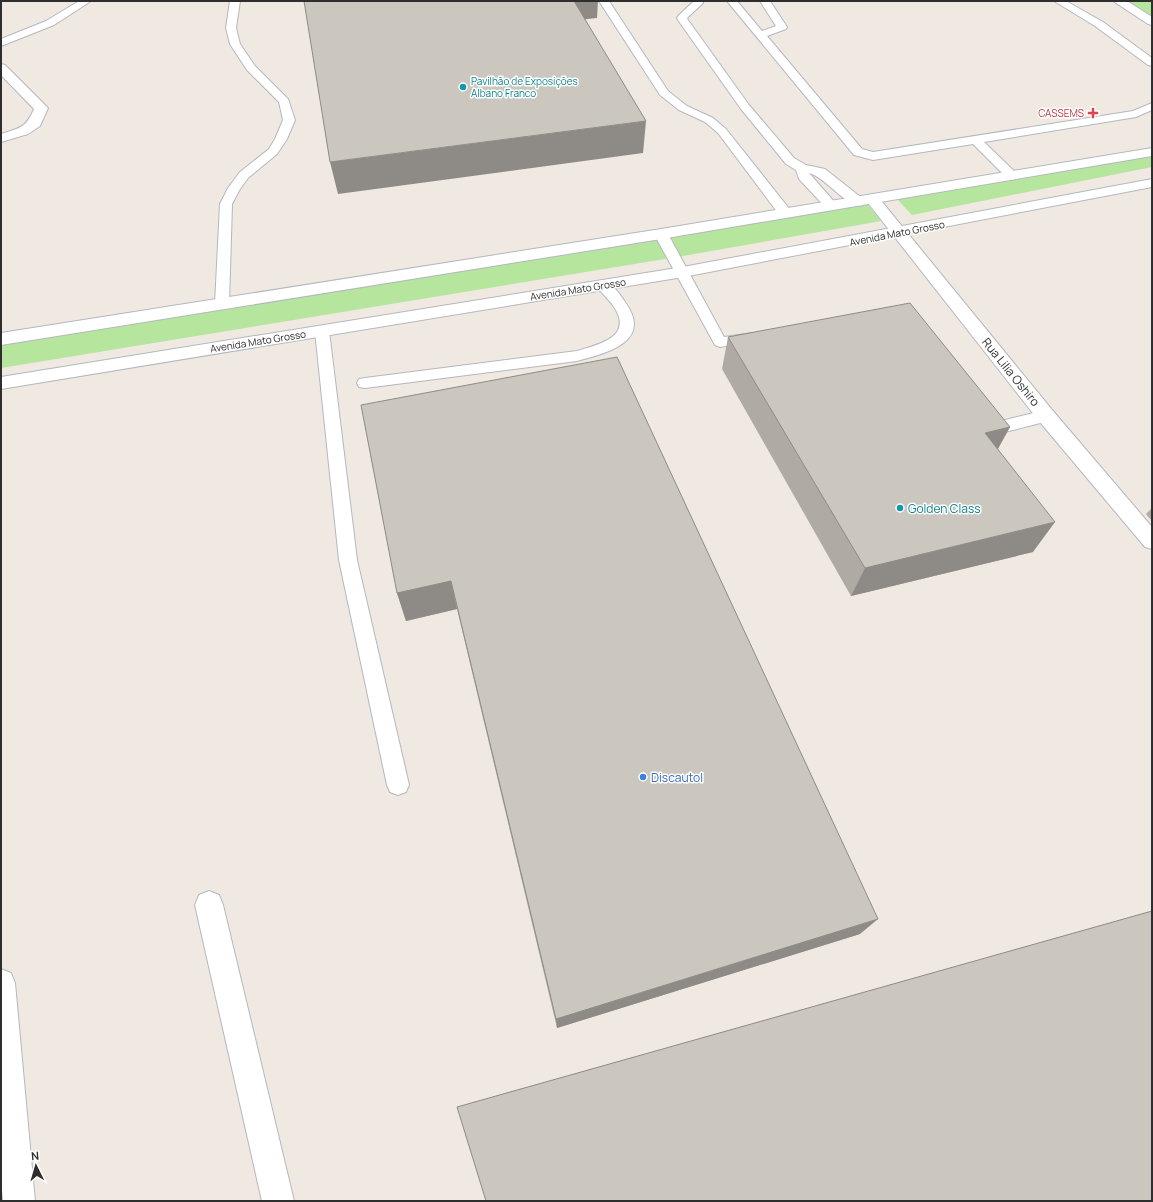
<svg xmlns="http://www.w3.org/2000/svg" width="1153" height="1202" font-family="Manrope,sans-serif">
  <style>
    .green { fill: #b6e59e }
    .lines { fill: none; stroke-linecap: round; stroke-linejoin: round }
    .service-casing { stroke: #b4b7c1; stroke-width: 2 }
    .minor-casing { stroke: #b4b7c1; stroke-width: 2 }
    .secondary-casing { stroke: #b4b7c1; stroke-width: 2 }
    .service { fill: #fff; fill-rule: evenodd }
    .minor { fill: #fff; fill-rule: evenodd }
    .secondary { fill: #fff; fill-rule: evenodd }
    .wall { fill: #afaba4 }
    .shaded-wall { fill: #8e8b86 }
    .building { fill: #cbc7bf; stroke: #8e8b86 }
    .culture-dot { fill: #0f9aa8; stroke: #fff; stroke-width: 1.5 }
    .health-dot { fill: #e0444e; stroke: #fff; stroke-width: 1.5 }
    .shop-dot { fill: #3f7fe0; stroke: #fff; stroke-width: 1.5 }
    .labels { text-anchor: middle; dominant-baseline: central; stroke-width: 3; stroke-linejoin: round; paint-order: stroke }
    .far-culture-label { font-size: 10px; fill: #0d838f; stroke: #fff; text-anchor: start }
    .far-health-label { font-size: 10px; fill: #be3a42; stroke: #fff; text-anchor: end }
    .far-street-label { font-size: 10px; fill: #2e2e2e; stroke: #fff }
    .street-label { font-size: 12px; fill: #2e2e2e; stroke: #fff }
    .culture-label { font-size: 12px; fill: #0d838f; stroke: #fff; text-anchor: start }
    .shop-label { font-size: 12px; fill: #366cbe; stroke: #fff; text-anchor: start }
  </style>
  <rect width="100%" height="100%" fill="#efe9e1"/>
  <!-- green -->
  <g class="green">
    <polygon points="1128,1 1152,1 1152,16"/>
    <polygon points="1152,155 1152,167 912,215 895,197"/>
    <polygon points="867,204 881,221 677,257 1,368 1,343"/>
  </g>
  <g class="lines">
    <defs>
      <g id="service">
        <polygon points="79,1 91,1 54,25 1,46 1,39 46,21"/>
        <polygon points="230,1 240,1 236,28 240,44 255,66 288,99 295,120 287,139 277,154 248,178 240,189 232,204 229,304 227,307 222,309 217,307 215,304 220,204 228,188 240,172 269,149 275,139 283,120 279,102 247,70 230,44 226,28"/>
        <polygon points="599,1 609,1 668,91 687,106 713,118 726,129 791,211 792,214 791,217 781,217 718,133 705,122 679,110 660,95"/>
        <path d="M692,1h10l1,2 -16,15 1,2 61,85 45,53 12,7 19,4 38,30 1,3 -1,3c-16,4 -37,-28 -54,-32l29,33 -1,3h-10l-28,-30 -3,-9 -10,-6 -45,-55 -63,-89 -1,-2 1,-2 15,-14z"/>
        <polygon points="727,1 737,1 762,31 776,26 760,1 770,1 787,27 786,29 767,36 862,149 873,152 1133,111 1152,103 1152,110 1136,117 984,142 1016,173 1018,176 1016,179 1008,179 973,144 873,160 854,155"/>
        <polygon points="1054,1 1066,1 1103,22 1152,58 1152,66 1148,65 1095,26"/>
        <polygon points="661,230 666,231 668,234 724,337 753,333 758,335 760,338 758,341 720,347 715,345 654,234 656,231"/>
        <path d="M603,281c9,2 17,13 22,21 29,40 -19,51 -48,59l-212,27 -6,-1 -2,-4 2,-4 6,-1 212,-27c21,-6 57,-14 37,-44 -5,-8 -13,-14 -18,-22l2,-3z"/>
        <polygon points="322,326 327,328 329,331 357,560 409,785 406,792 398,795 390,792 387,785 339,560 315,331 317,328"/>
        <path d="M1046,410l6,2 2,4 -2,4 -59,15 -6,-2 -8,-12 2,-4c8,-2 11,-1 16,5z"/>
      </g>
      <g id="minor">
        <polygon points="1113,1 1127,1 1152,17 1152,25 1148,24"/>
        <path d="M1,64l4,1 43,43 -8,18 -12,8 -27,8v-8c19,-6 25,-6 33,-25l-33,-34z"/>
        <polygon points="873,196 878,197 1053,411 1152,527 1152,549 1145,547 1039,421 868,203 866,200 868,197"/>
        <polygon points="209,891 219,895 223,905 294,1201 262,1201 195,905 199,895"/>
        <polygon points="1,969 11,973 15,983 35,1201 3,1201 1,1179"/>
      </g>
      <g id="secondary">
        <polygon points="1152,148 1152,156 661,239 1,345 1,333 661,229"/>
        <polygon points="1152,179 1152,187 683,277 1,389 1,377 683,267"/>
      </g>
    </defs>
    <!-- service casing -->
    <use href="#service" class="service-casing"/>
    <!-- minor casing -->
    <use href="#minor" class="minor-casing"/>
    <!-- secondary casing -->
    <use href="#secondary" class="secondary-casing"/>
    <!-- service -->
    <use href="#service" class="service"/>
    <!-- minor -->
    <use href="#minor" class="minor"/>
    <!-- secondary -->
    <use href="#secondary" class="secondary"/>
  </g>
  <!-- wall -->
  <g class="wall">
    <polygon points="728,337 1010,427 998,449 1033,552 851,596 722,369"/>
    <polygon points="361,405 860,934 557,1028 457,609 406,621 397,593"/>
    <polygon points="1152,508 1152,521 1146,514"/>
  </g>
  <!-- shaded-wall -->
  <g class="shaded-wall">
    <polygon points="568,1 598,1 597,18 568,21"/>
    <polygon points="646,121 643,153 338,194 330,162"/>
    <polygon points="1010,427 992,459 985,433"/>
    <polygon points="1055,522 1033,552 851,596 865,568"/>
    <polygon points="451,581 457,609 406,621 397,593"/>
    <polygon points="878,919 860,934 557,1028 556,1019"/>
  </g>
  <!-- building -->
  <g class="building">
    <polygon points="304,1 574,1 646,121 330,162"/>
    <polygon points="910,303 1010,427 985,433 1055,522 865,568 728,337"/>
    <polygon points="617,357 878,919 556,1019 451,581 397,593 361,405"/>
    <polygon points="1152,911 1152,1201 486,1201 457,1107"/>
  </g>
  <!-- markers -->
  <g class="culture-dot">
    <circle cx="463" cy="87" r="4"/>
    <circle cx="900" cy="508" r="4"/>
  </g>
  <path class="health-dot" d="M1091 107h4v4h4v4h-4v4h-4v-4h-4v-4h4z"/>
  <circle class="shop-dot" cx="643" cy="777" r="4"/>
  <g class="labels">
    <!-- far-culture labels -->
    <g class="far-culture-label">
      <text x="471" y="81">Pavilhão de Exposições<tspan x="471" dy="12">Albano Franco</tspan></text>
    </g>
    <!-- far-health labels -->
    <g class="far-health-label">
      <text x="1084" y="113">CASSEMS</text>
    </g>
    <!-- far-street labels -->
    <g class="far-street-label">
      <text transform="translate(897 233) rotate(-11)">Avenida Mato Grosso</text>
      <text transform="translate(578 289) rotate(-9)">Avenida Mato Grosso</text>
      <text transform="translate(258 341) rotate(-9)">Avenida Mato Grosso</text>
    </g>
    <!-- street labels -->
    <g class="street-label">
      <text transform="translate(1011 372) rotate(51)">Rua Lilia Oshiro</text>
    </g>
    <!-- culture labels -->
    <g class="culture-label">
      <text x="908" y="508">Golden Class</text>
    </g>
    <!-- shop labels -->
    <g class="shop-label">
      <text x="651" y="777">Discautol</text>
    </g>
  </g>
  <!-- border -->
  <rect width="1153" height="1202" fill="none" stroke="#2e2e2e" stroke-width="4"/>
  <!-- north arrow -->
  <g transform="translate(36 1166) rotate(355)" stroke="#ffffff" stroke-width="3" paint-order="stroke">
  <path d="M0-3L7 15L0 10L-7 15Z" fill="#2e2e2e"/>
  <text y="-6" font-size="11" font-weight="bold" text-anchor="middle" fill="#2e2e2e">N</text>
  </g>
</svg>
